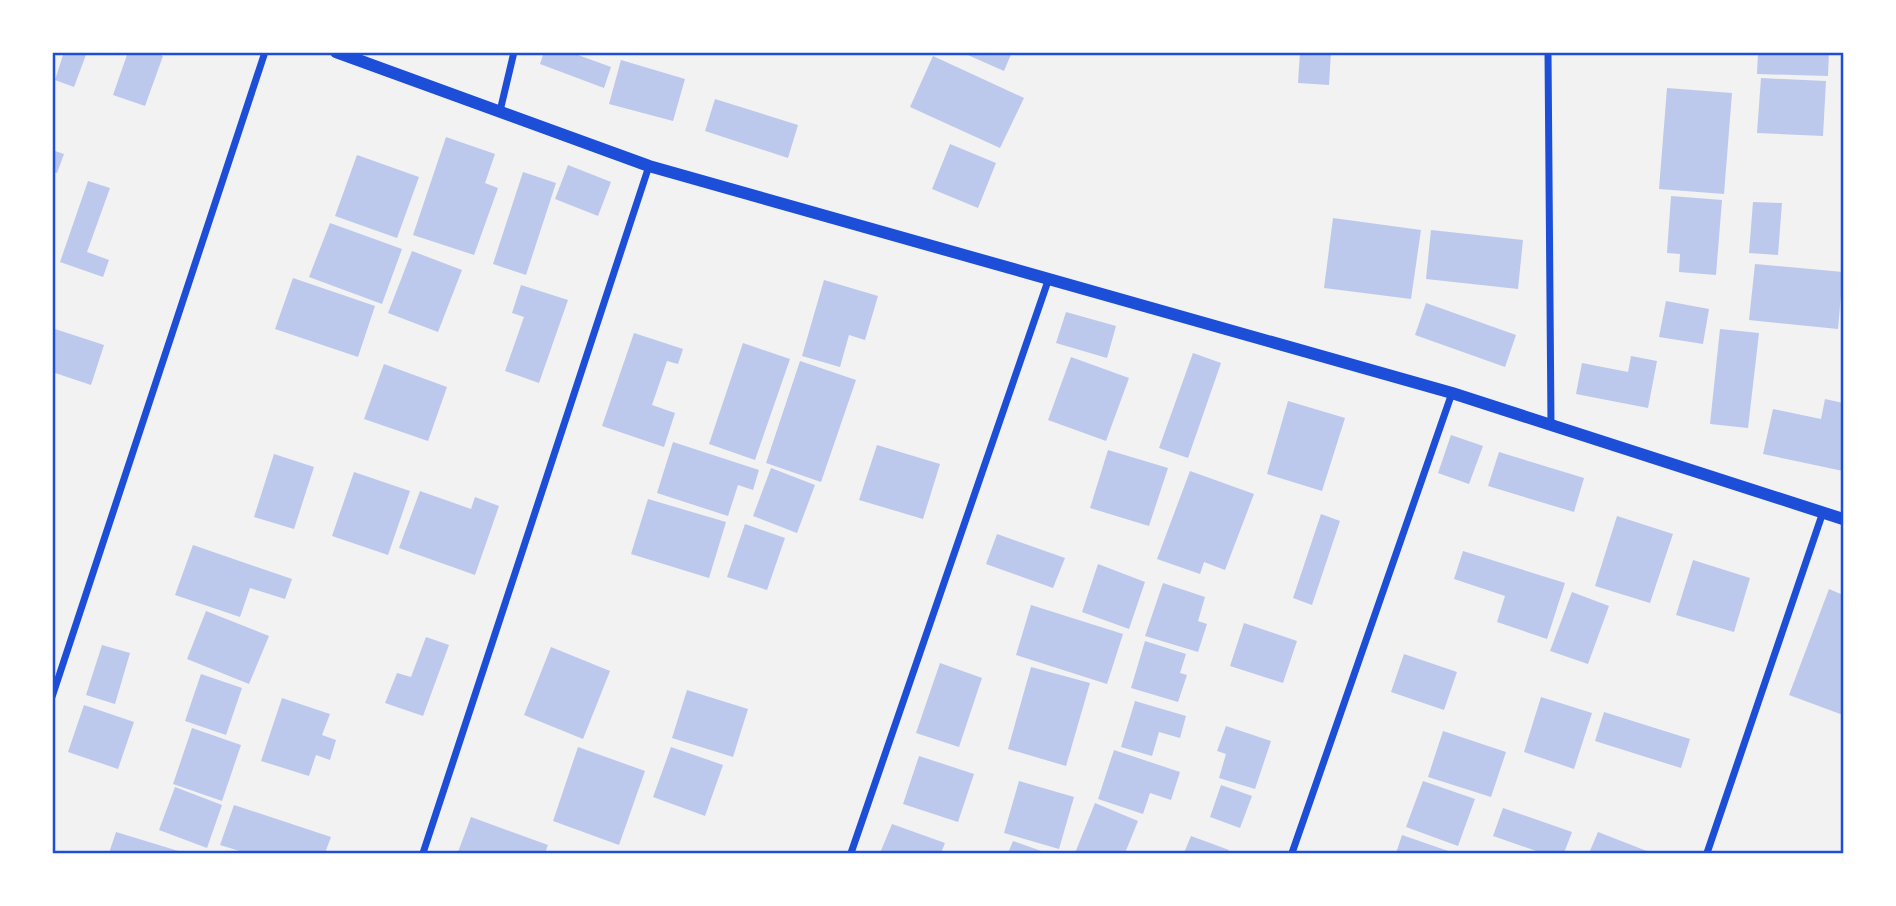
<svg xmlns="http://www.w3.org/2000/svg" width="1896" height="906" font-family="'Work Sans',sans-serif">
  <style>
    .building { fill: #bdc9ec }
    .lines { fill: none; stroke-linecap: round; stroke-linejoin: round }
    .minor { stroke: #1d4ed8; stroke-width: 7 }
    .tertiary { stroke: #1d4ed8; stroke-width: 12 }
    .neatline { fill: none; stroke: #1d4ed8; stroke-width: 2.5 }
  </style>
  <rect width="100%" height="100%" fill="#f2f2f2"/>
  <!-- building -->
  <g class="building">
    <polygon points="64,52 87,52 74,87 55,80"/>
    <polygon points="128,52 154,52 163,56 145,106 113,95"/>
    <polygon points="544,52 570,52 611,67 604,88 540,64"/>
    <polygon points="961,52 1012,52 1004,71"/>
    <polygon points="1300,52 1331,52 1329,85 1298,83"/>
    <polygon points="1758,52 1829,52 1828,76 1757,74"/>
    <polygon points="933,56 1024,98 1000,148 910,107"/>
    <polygon points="621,60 685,79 673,121 609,104"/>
    <polygon points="1761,78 1826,81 1823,136 1757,133"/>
    <polygon points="1667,88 1732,93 1724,194 1659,189"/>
    <polygon points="715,99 798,125 788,158 705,131"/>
    <polygon points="446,137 495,154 485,183 498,188 474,255 413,235"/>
    <polygon points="950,144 996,163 978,208 932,189"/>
    <polygon points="52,150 64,154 57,173 52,172"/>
    <polygon points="357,155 419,177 397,238 335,216"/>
    <polygon points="568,165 611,182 598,216 555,199"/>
    <polygon points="523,172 556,183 526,275 493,264"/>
    <polygon points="88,181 110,188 87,252 109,260 103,277 60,262"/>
    <polygon points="1671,196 1722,200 1716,275 1679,272 1680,254 1667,253"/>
    <polygon points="1753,202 1782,203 1778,255 1749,253"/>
    <polygon points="1333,218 1421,230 1411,299 1324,288"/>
    <polygon points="330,223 402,249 382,304 309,277"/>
    <polygon points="1431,230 1523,240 1518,289 1426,279"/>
    <polygon points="412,251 462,270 438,332 388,313"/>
    <polygon points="1755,264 1843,272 1838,329 1749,320"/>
    <polygon points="293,278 375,306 358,357 275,329"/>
    <polygon points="824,280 878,296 865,340 849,335 840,367 802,356"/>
    <polygon points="521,285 568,300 539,383 505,371 524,317 512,313"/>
    <polygon points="1666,301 1709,309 1703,344 1659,337"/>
    <polygon points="1426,303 1516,335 1505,367 1415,335"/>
    <polygon points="1066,312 1116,326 1107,358 1056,343"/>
    <polygon points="52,328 104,345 91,385 52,372"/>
    <polygon points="1720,329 1759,333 1748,428 1710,424"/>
    <polygon points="634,333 683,349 678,364 667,361 652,405 675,413 664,447 602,426"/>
    <polygon points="743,343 790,359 755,460 709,444"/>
    <polygon points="1193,353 1221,363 1188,458 1159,448"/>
    <polygon points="1631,356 1657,361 1648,408 1576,394 1582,363 1628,372"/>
    <polygon points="1071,357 1129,378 1106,441 1048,420"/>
    <polygon points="800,361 856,380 821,482 766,463"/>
    <polygon points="384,364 447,387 428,441 364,419"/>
    <polygon points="1825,399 1843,403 1843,471 1763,454 1773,409 1821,419"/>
    <polygon points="1288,401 1345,418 1322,491 1267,474"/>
    <polygon points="1451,435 1483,446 1469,484 1438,473"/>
    <polygon points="673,442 759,470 753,490 738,485 728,516 657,493"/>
    <polygon points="877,445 940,464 923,519 859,500"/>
    <polygon points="1108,450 1168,468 1149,526 1090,508"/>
    <polygon points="1499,452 1584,478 1574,512 1488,486"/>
    <polygon points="274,454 314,467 294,529 254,517"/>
    <polygon points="771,468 815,485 797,533 753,516"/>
    <polygon points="1190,471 1254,494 1225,570 1204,562 1200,574 1157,559"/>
    <polygon points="354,472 410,491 388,555 332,536"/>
    <polygon points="420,491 471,509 475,497 499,506 475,575 399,548"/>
    <polygon points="648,499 726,522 709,578 631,554"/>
    <polygon points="1321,514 1340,521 1312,605 1293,598"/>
    <polygon points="1617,516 1673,534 1650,603 1595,586"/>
    <polygon points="745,524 785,538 767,590 727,577"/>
    <polygon points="997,534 1065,558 1053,588 986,564"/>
    <polygon points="193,545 292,579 285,599 250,588 240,617 175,595"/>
    <polygon points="1463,551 1565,583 1547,639 1497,622 1505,596 1454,579"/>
    <polygon points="1693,560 1750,578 1734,632 1676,615"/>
    <polygon points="1098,564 1145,582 1129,629 1082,612"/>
    <polygon points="1163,583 1205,597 1198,621 1207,624 1198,652 1145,636"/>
    <polygon points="1829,589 1843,595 1843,715 1789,695"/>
    <polygon points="1572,592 1609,606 1588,664 1550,651"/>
    <polygon points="1031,605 1123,634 1107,684 1016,655"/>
    <polygon points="206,611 269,636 249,684 187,659"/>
    <polygon points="1244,623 1297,641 1283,683 1230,666"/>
    <polygon points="426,637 449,645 423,716 385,703 397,673 411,677"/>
    <polygon points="1145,641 1186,654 1180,673 1187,675 1178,702 1131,688"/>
    <polygon points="102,645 130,653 115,704 86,695"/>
    <polygon points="551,647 610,671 583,739 524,715"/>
    <polygon points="1404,654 1457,672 1444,710 1391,692"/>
    <polygon points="940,663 982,678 959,747 916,733"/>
    <polygon points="1031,667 1090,683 1066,766 1008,749"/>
    <polygon points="201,674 242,688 226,735 185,721"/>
    <polygon points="687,690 748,709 733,757 672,738"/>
    <polygon points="1541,697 1592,713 1574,769 1524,752"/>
    <polygon points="282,698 330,714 322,735 336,740 330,760 316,755 309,776 261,761"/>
    <polygon points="1135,701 1186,716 1180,738 1159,732 1152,756 1121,747"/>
    <polygon points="84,705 134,722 118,769 68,752"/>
    <polygon points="1604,712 1690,739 1681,768 1595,741"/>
    <polygon points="1226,726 1271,741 1255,789 1219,778 1226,754 1217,751"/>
    <polygon points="192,728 241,745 222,801 173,784"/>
    <polygon points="1443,731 1506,752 1491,797 1428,777"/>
    <polygon points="578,747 645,771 619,845 553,821"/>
    <polygon points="671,747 723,765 705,816 653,797"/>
    <polygon points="1114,750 1180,772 1171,800 1150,793 1143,814 1098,799"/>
    <polygon points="919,756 974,774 958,822 903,804"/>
    <polygon points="1019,781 1074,797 1059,849 1004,833"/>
    <polygon points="1423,781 1475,799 1458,846 1406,827"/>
    <polygon points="1221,785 1252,796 1240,828 1210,817"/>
    <polygon points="175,787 222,805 207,848 159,830"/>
    <polygon points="1095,803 1138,821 1125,853 1075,853"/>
    <polygon points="234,805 331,837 325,853 246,853 220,845"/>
    <polygon points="1503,808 1572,832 1564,853 1542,853 1493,836"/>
    <polygon points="471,817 548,845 545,853 458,852"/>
    <polygon points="892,824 945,843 941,853 880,853"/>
    <polygon points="116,832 185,853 109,853"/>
    <polygon points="1598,832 1652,853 1589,853"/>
    <polygon points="1402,835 1454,853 1396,853"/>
    <polygon points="1191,836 1229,850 1227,853 1184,853"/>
    <polygon points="1013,841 1047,853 1008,853"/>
  </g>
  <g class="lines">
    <!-- minor -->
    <g class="minor">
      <polyline points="1548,52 1551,425"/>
      <polyline points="500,111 514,52"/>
      <polyline points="52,697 265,52"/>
      <polyline points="423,853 649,166"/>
      <polyline points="851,853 1049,278"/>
      <polyline points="1292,853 1452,393"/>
      <polyline points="1707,853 1823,512"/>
    </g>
    <!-- tertiary -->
    <polyline class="tertiary" points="336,52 649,166 1452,393 1843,519"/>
  </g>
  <!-- border -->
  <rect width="1896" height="906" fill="none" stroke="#ffffff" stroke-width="108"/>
  <rect x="54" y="54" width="1788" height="798" class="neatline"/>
</svg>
